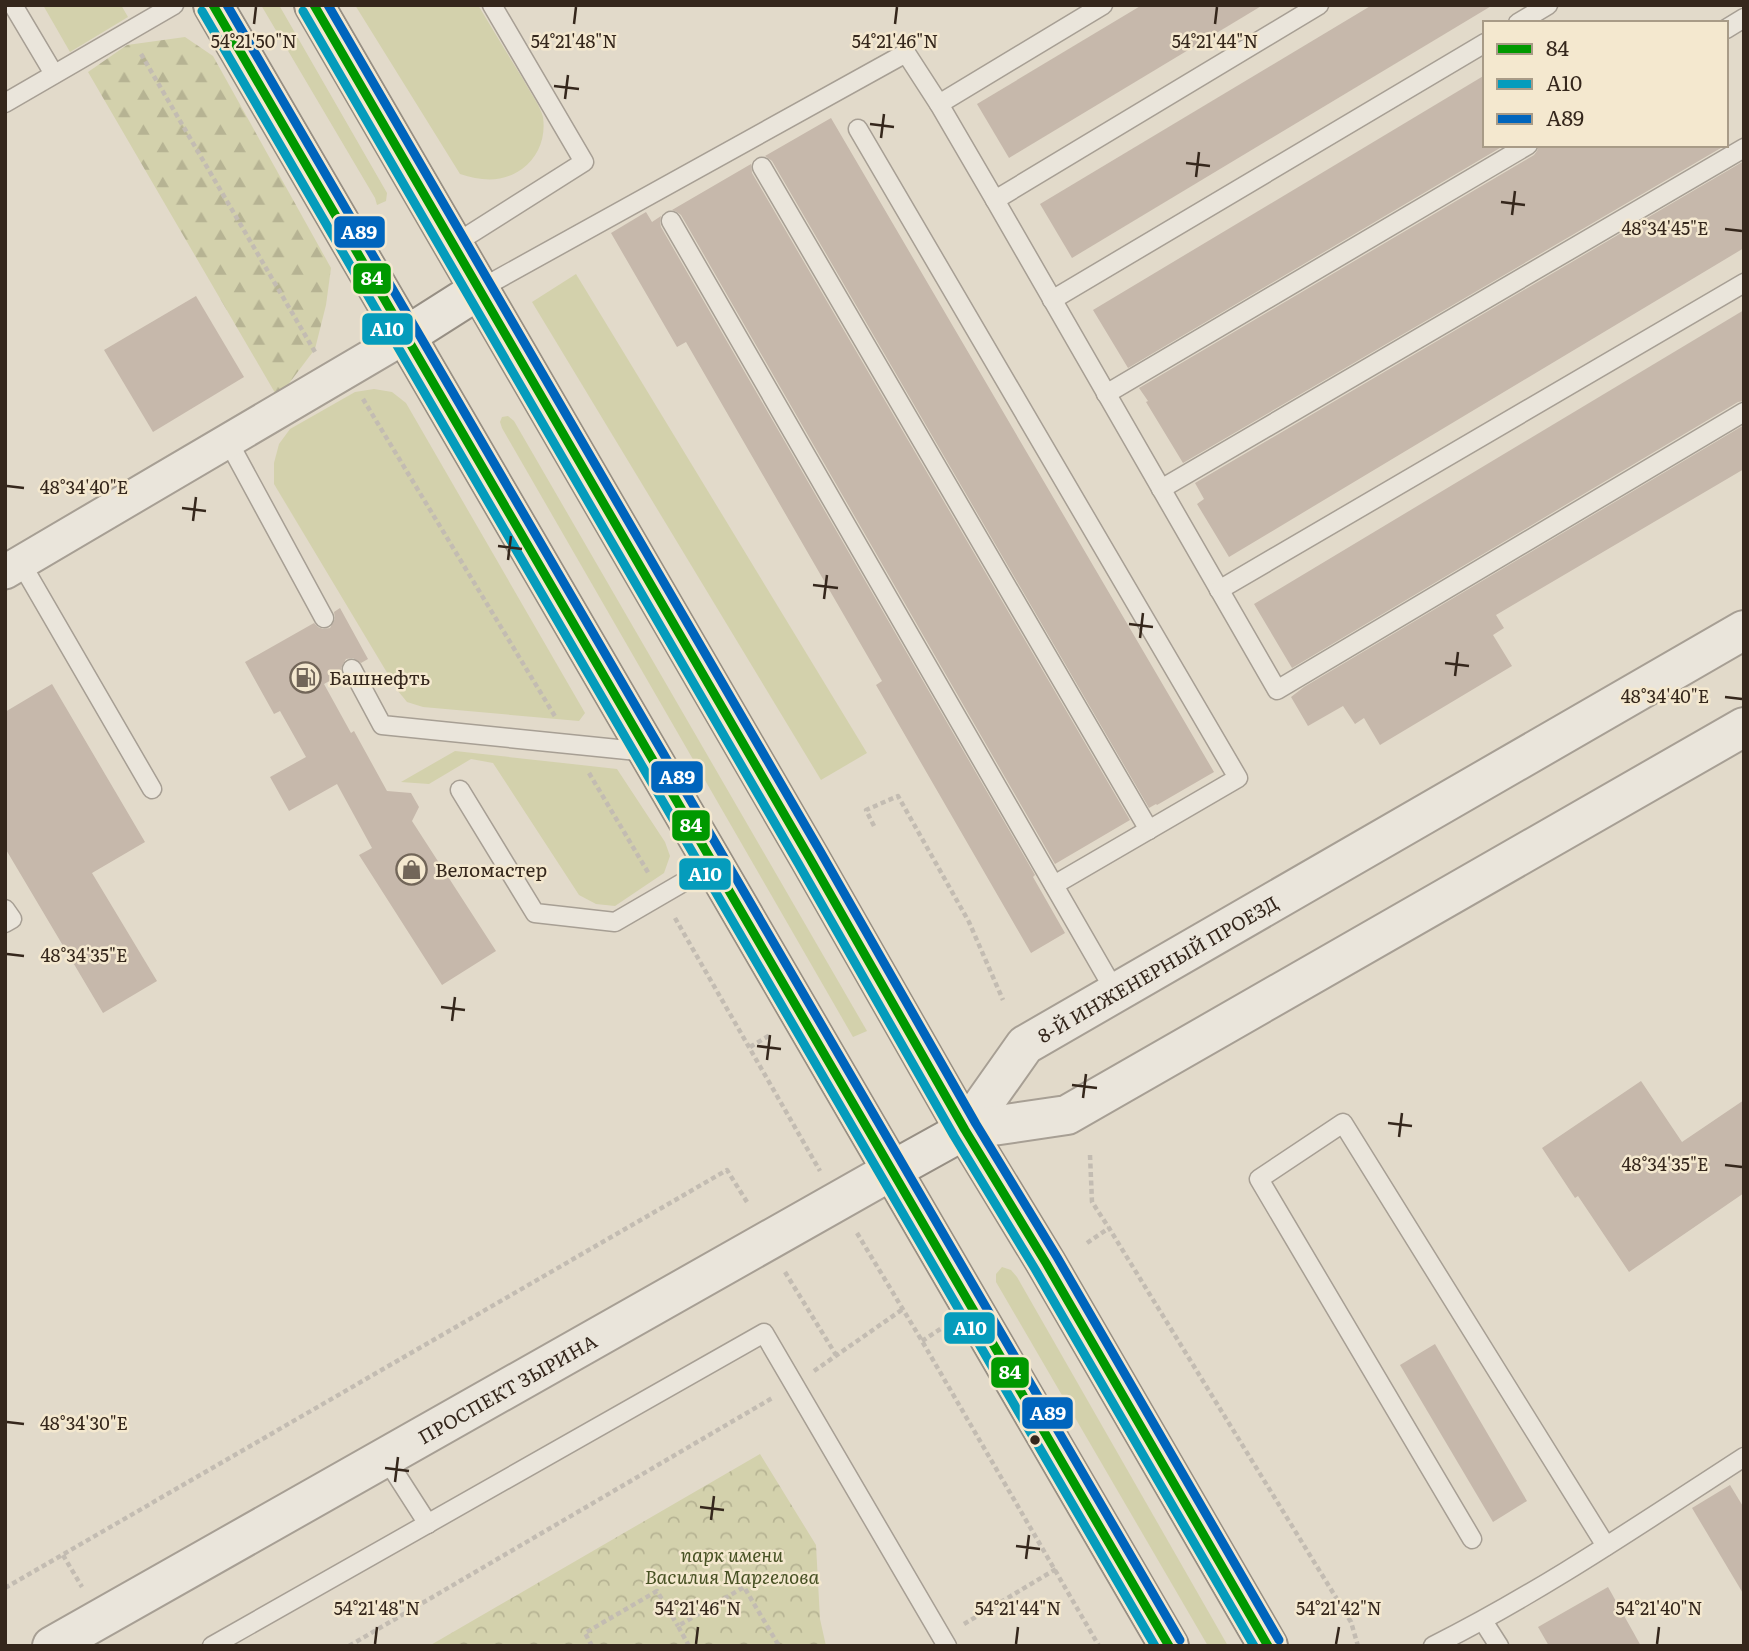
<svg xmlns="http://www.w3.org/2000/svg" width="1749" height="1651" font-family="Literata,serif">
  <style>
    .grass { fill: #d3d1ac }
    .forest { fill: url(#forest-firs) }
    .park { fill: url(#park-crowns) }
    .building { fill: #c6b8ab }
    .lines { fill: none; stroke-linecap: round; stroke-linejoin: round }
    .service-casing { stroke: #a79f94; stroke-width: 21 }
    .minor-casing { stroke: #a79f94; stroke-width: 37 }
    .tertiary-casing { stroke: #a79f94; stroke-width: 42 }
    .secondary-casing { stroke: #978f84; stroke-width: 42 }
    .path { stroke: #c3bcb2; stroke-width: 4.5; stroke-dasharray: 5 3.5; stroke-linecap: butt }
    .service { stroke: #eae5db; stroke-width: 18 }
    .minor { stroke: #eae5db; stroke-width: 33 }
    .tertiary { stroke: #eae5db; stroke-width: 38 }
    .secondary { stroke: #eae5db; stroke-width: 38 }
    .bus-1-casing { stroke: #f4e8cf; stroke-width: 14 }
    .bus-2-casing { stroke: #f4e8cf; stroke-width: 14 }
    .bus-3-casing { stroke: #f4e8cf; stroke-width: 14 }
    .bus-1 { stroke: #090; stroke-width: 9 }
    .bus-2 { stroke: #059cbc; stroke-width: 9 }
    .bus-3 { stroke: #0065bd; stroke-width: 9 }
    .ticks { fill: none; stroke: #35271c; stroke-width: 2.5 }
    .bus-dot { fill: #35271c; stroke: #f4e8cf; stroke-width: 2.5 }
    .labels { text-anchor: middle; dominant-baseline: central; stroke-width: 5; stroke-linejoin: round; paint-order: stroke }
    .poi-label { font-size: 19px; fill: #35271c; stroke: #f4e8cf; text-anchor: start }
    .street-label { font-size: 19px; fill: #35271c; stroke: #f4e8cf }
    .park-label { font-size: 19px; font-style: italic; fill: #475123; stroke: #f4e8cf }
    .ticks-label { font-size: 18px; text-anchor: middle; fill: #35271c; stroke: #f4e8cf; stroke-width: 5; stroke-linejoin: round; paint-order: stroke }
    .line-badge { stroke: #f4e8cf; stroke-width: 2.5 }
    .badge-label { font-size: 19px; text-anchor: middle; font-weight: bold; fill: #fff }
  </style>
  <defs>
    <pattern id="forest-firs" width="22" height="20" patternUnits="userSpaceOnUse" patternTransform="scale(1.75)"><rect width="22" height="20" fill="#d3d1ac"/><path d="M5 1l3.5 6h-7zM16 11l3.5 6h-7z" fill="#b6b393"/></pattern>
    <pattern id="park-crowns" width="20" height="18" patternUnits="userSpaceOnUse" patternTransform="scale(1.75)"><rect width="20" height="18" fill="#d3d1ac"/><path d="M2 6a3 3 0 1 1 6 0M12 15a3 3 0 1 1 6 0" fill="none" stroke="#b6b393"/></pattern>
  </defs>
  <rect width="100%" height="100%" fill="#e2daca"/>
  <!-- grass -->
  <g class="grass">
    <polygon points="43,5 121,5 128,17 70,52"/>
    <polygon points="261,5 279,5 387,193 386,201 377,205 375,198"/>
    <path d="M355,5h123c15,25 30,50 45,74 6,12 17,26 20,38 3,21 -5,40 -21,52 -20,14 -40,12 -62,5z"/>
    <polygon points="576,274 867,753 821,780 532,302"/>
    <polygon points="374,389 392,392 406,403 585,713 579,721 423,707 407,702 398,691 274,484 274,463 279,444 290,429 355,392"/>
    <polygon points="508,416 514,421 867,1031 853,1037 502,428 500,422 502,417"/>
    <polygon points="455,751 617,769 665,842 670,856 664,873 615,906 596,904 579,895 493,763 471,759 429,784 401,782"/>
    <polygon points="1002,1267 1011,1270 1017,1277 1228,1646 1208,1646 996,1282 996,1274"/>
  </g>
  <!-- forest -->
  <polygon class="forest" points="185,37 213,56 331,268 326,305 315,349 278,398 88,72 127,45"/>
  <!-- park -->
  <polygon class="park" points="760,1454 816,1545 820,1619 826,1646 429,1646"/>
  <!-- building -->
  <g class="building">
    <polygon points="1142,5 1263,5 1009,158 977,104"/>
    <polygon points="1372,5 1493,5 1072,258 1040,204"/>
    <polygon points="1485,75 1485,145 1505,145 1128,368 1093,310"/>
    <polygon points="831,118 1214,772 1157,805 1156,804 1149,808 772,161 765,156"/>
    <polygon points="1539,145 1726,145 1183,463 1146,402 1148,401 1139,388 1534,155 1537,151"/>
    <polygon points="1744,161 1744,248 1229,557 1197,504 1204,499 1195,483"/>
    <polygon points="751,164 752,173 1130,820 1055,864 681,215 677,212 672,210"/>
    <polygon points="646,212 652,222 661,216 660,222 661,227 1035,875 1033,877 1065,933 1031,953 876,685 882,681 686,342 677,347 611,233"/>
    <polygon points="196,296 244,377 153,432 104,350"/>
    <polygon points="1744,310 1744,401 1738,402 1292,668 1254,604"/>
    <polygon points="1744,425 1744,469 1496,615 1504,628 1493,635 1512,666 1380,745 1364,718 1355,724 1343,706 1308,726 1291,697 1304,687"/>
    <polygon points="340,608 368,659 361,663 353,658 346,659 341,668 342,674 324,684 351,733 354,731 387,791 411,793 419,807 412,821 496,951 442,985 359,855 372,848 337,784 289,811 270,777 306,757 280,711 274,714 245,662 314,623 318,627 323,629 330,628 335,619 334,612"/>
    <polygon points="52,684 145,842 92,873 157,981 103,1013 5,848 5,712"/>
    <polygon points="1641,1081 1682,1142 1744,1100 1744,1193 1629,1272 1578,1196 1575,1198 1542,1148"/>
    <polygon points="1435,1344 1527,1501 1493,1522 1400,1365"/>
    <polygon points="1730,1485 1744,1508 1744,1595 1692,1508"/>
    <polygon points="1608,1587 1641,1646 1549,1646 1538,1627"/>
  </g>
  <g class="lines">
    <defs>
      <g id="service">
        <polyline points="13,5 54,74"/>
        <polyline points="1518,23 1548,5"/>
        <polyline points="1726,29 1744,18"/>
        <polyline points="5,103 174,5"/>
        <polyline points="939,104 1103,5"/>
        <polyline points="858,129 1238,778 1054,885"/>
        <polyline points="762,167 1149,830"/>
        <polyline points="995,200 1319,5"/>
        <polyline points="671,221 1116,993"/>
        <polyline points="453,245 584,162 492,5"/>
        <polyline points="480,289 906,53 939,104 995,200 1277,690 1744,412"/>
        <polyline points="1052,300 1485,43"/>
        <polyline points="1106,394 1528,145"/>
        <polyline points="228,441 324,618"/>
        <polyline points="1161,489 1744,148"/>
        <polyline points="21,563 152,789"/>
        <polyline points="1219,590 1744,283"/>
        <polyline points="352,669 382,725 647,752"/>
        <polyline points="460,790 535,913 615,922 713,865"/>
        <polyline points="5,909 12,919 5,923"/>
        <polyline points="385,1457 428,1524"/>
        <polyline points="1472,1539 1259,1179 1343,1123 1606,1546"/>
        <polyline points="1483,1621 1499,1646"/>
        <polyline points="212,1646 764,1333 947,1646"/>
        <path d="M1433,1646c108,-54 209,-123 311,-189"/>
      </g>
      <polyline id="minor" points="5,572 406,336"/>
      <g id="tertiary">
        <path id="s1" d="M965,1130l60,-85 719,-415"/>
        <polyline points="965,1130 1067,1115 1744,727"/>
        <path id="s2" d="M52,1646l839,-475"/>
      </g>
      <g id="secondary">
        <polyline points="213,5 1169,1646"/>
        <polyline points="314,5 809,857 965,1130 1046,1263 1268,1646"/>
        <polyline points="406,336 480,289"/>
        <polyline points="891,1171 965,1130"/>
      </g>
    </defs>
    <!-- service casing -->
    <use href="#service" class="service-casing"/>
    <!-- minor casing -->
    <use href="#minor" class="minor-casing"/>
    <!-- tertiary casing -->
    <use href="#tertiary" class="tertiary-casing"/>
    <!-- secondary casing -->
    <use href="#secondary" class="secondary-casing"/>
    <!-- path -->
    <g class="path">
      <polyline points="141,54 315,352"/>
      <polyline points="363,399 556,718"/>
      <polyline points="589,773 649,874"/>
      <polyline points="874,826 866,810 898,796 969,922 1003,1000"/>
      <polyline points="675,918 820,1171"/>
      <polyline points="750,1047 770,1035"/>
      <polyline points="1090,1155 1092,1202 1109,1228 1351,1622 1358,1646"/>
      <polyline points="857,1233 922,1341 1099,1646"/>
      <polyline points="1087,1243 1109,1228"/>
      <polyline points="785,1272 836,1355"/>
      <polyline points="922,1341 942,1328"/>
      <polyline points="814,1371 903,1309"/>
      <polyline points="63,1555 82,1587"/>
      <polyline points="5,1588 727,1170 747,1202"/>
      <polyline points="964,1624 1056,1569"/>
      <polyline points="349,1646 774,1397"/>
      <polyline points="592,1646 585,1633 657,1591 678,1626"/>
      <polyline points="689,1646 678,1626 744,1587 779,1646"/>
    </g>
    <!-- service -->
    <use href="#service" class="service"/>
    <!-- minor -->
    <use href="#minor" class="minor"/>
    <!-- tertiary -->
    <use href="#tertiary" class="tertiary"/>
    <!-- secondary -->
    <use href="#secondary" class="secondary"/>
    <defs>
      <g id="bus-1">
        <polyline points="213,5 1169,1646"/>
        <polyline points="314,5 809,857 965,1130 1046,1263 1268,1646"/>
      </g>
      <g id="bus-2">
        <polyline points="202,11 1155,1646"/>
        <polyline points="303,11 798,863 954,1136 1035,1269 1254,1646"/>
      </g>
      <g id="bus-3">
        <polyline points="227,5 1180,1640"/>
        <polyline points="328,5 820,851 976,1124 1057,1257 1279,1640"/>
      </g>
    </defs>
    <!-- bus-1 casing -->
    <use href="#bus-1" class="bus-1-casing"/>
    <!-- bus-2 casing -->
    <use href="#bus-2" class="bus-2-casing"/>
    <!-- bus-3 casing -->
    <use href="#bus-3" class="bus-3-casing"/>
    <!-- bus-1 -->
    <use href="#bus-1" class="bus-1"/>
    <!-- bus-2 -->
    <use href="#bus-2" class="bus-2"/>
    <!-- bus-3 -->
    <use href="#bus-3" class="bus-3"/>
  </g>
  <!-- ticks -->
  <path class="ticks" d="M254,24l2,-17M574,24l2,-17M895,24l2,-17M1215,24l2,-17M554,86l25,3M565,99l3,-24M870,124l24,3M881,138l3,-24M1186,163l24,3M1196,177l3,-25M1501,202l24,3M1512,215l3,-24M1725,229l17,2M7,486l17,2M182,508l24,3M193,521l3,-24M498,546l24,3M508,560l3,-24M813,585l25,3M824,599l3,-24M1129,624l24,3M1140,638l3,-25M1445,663l24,3M1455,676l3,-24M1725,697l17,2M7,954l17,2M441,1007l24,3M452,1021l3,-24M757,1046l24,3M767,1060l3,-25M1072,1085l25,3M1083,1098l3,-24M1388,1123l24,3M1399,1137l3,-24M1725,1165l17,2M7,1422l17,2M385,1468l24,3M395,1482l3,-25M700,1507l24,3M711,1520l3,-24M1016,1546l24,3M1026,1559l3,-24M375,1644l2,-17M696,1644l2,-17M1016,1644l2,-17M1336,1644l3,-17M1657,1644l2,-17"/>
  <!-- icons -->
  <defs>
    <symbol id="fuel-ring" viewBox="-11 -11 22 22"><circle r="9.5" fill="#f4e8cf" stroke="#726659" stroke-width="1.5"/><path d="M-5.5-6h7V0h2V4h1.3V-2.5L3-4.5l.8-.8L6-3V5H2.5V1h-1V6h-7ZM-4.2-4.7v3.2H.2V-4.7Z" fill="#726659"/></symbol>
    <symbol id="shop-ring" viewBox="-11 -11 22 22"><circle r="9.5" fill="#f4e8cf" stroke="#726659" stroke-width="1.5"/><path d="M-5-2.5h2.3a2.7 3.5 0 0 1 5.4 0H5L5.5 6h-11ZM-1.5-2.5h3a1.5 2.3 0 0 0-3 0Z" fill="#726659"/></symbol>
  </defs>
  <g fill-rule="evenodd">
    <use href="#fuel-ring" x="288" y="660" width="35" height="35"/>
    <use href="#shop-ring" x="394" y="852" width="35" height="35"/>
  </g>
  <!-- markers -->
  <circle class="bus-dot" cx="1035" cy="1440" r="6"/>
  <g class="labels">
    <!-- poi labels -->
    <g class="poi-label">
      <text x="329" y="677">Башнефть</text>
      <text x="435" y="869">Веломастер</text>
    </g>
    <!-- street labels -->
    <g class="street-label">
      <text stroke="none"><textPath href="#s1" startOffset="257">8-Й ИНЖЕНЕРНЫЙ ПРОЕЗД</textPath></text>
      <text stroke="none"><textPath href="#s2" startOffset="523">ПРОСПЕКТ ЗЫРИНА</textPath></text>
    </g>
    <!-- park labels -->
    <g class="park-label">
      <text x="732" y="1554">парк имени<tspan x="732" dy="22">Василия Маргелова</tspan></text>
    </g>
  </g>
  <g class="ticks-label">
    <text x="254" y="48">54°21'50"N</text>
    <text x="574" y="48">54°21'48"N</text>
    <text x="895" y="48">54°21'46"N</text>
    <text x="1215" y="48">54°21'44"N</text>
    <text x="1665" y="235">48°34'45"E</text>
    <text x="84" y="494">48°34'40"E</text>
    <text x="1665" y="703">48°34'40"E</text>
    <text x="84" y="962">48°34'35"E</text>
    <text x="1665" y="1171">48°34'35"E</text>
    <text x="84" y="1430">48°34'30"E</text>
    <text x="377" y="1615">54°21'48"N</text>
    <text x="698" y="1615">54°21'46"N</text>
    <text x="1018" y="1615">54°21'44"N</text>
    <text x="1339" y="1615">54°21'42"N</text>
    <text x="1659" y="1615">54°21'40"N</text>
  </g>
  <g class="line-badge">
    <rect x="333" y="215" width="53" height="34" rx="7" fill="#0065bd"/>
    <rect x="352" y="262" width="40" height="33" rx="7" fill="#090"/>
    <rect x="361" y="312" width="53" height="34" rx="7" fill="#059cbc"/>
    <rect x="650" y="760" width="54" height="34" rx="7" fill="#0065bd"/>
    <rect x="671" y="809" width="40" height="33" rx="7" fill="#090"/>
    <rect x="678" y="857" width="54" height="34" rx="7" fill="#059cbc"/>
    <rect x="943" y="1311" width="53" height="34" rx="7" fill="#059cbc"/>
    <rect x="990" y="1356" width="40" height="33" rx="7" fill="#090"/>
    <rect x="1021" y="1396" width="53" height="34" rx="7" fill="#0065bd"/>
  </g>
  <g class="badge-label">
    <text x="359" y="239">А89</text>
    <text x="372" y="285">84</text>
    <text x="387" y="336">А10</text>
    <text x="677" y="784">А89</text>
    <text x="691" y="832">84</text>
    <text x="705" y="881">А10</text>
    <text x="970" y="1335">А10</text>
    <text x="1010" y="1379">84</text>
    <text x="1048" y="1420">А89</text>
  </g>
  <!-- border -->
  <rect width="1749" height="1651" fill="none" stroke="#35271c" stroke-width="14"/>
  <!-- legend -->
  <rect x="1483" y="21" width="245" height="126" fill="#f4e8cf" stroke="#a89b87" stroke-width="2"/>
  <rect x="1497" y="44" width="35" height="10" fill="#009900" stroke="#a89b87" stroke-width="2"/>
  <text x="1546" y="56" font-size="21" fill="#35271c">84</text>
  <rect x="1497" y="79" width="35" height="10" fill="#059cbc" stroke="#a89b87" stroke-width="2"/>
  <text x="1546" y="91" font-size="21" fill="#35271c">А10</text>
  <rect x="1497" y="114" width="35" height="10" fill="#0065bd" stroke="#a89b87" stroke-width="2"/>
  <text x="1546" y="126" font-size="21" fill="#35271c">А89</text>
</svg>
